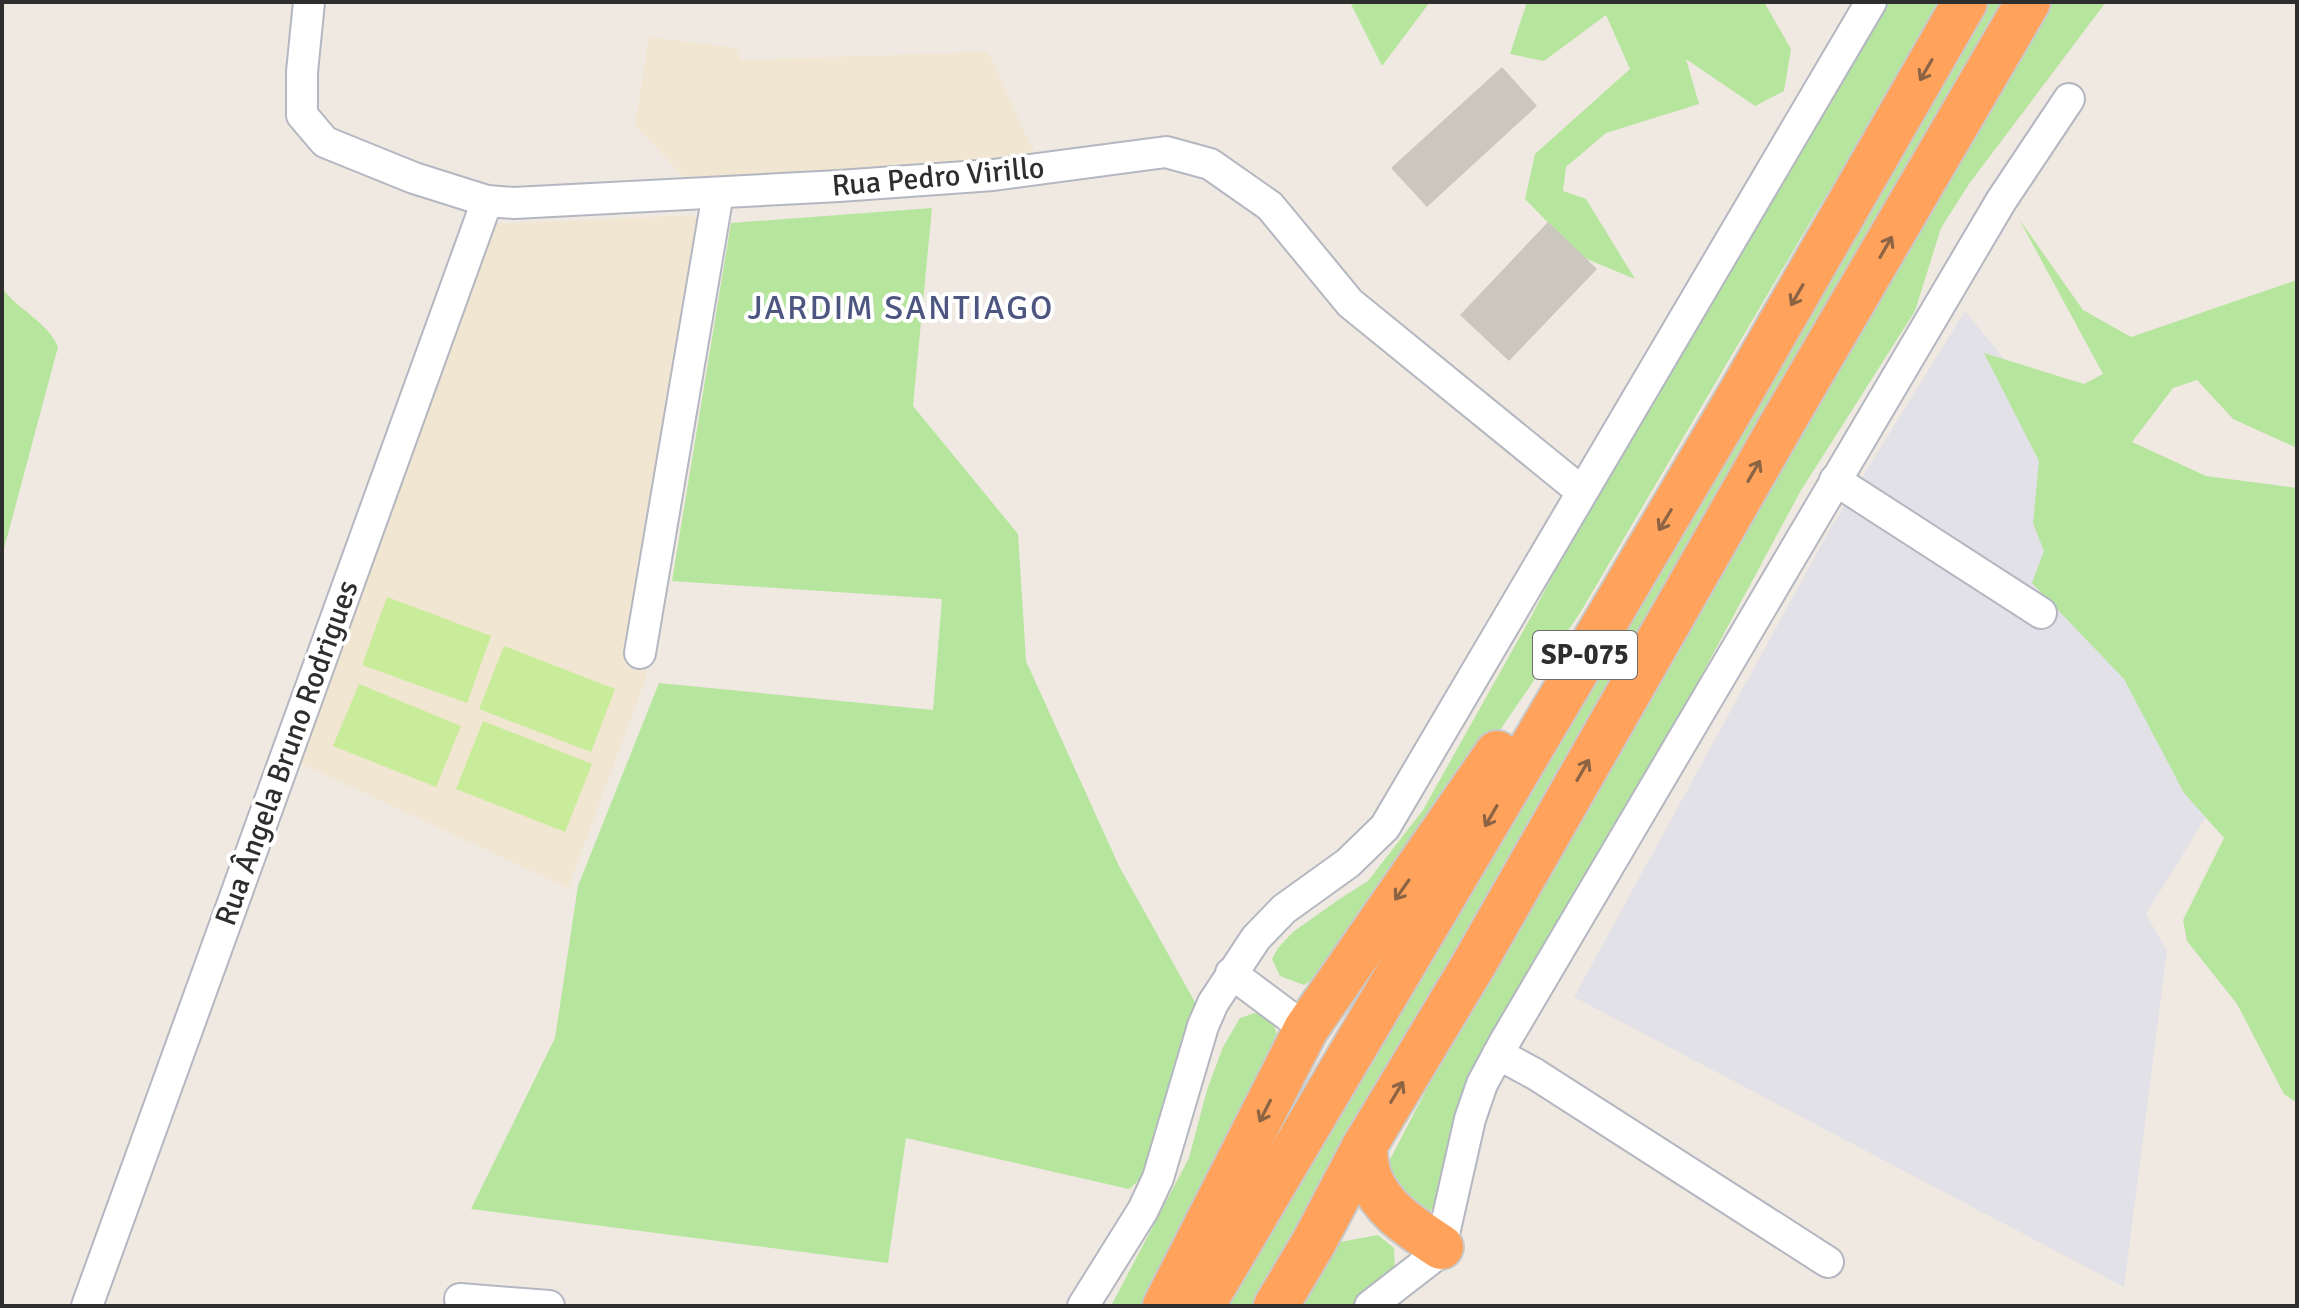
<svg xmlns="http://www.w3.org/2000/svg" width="2299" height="1308" font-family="Signika,sans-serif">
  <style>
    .industrial { fill: #e3e1e8 }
    .education { fill: #f0e6d1 }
    .green { fill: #b6e59e }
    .pitch { fill: #c9ec9a }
    .building { fill: #cbc7bf }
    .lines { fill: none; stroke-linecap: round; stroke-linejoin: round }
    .minor-casing { stroke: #b4b7c1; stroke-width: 34 }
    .highway-casing { stroke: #c9c9c9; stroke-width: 48 }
    .minor { stroke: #fff; stroke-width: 30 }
    .highway { stroke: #ffa35c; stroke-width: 44 }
    .oneway { stroke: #8c6343 }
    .labels { text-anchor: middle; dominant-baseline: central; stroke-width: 8; stroke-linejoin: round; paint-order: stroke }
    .shield { fill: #fff; stroke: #6d6d6d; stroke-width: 2 }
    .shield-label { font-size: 28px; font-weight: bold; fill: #2e2e2e }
    .street-label { font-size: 30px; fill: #2e2e2e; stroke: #fff }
    .quarter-label { font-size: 34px; letter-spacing: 2px; fill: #4d5680; stroke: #fff }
  </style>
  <rect width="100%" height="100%" fill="#efe9e1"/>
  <!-- industrial -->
  <polygon class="industrial" points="1965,311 2010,366 2240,762 2146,914 2167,951 2124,1287 1574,997 1829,531"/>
  <!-- education -->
  <g class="education">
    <polygon points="649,37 736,48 741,60 988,52 1037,160 691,184 635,126"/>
    <polygon points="700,215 646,678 568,888 298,762 488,224"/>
  </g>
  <!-- green -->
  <g class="green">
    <polygon points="1350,2 1430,2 1382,66"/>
    <polygon points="1527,2 1764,2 1791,49 1784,91 1755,106 1686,59 1699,104 1606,133 1566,167 1563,191 1586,199 1635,279 1582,257 1525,199 1535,154 1630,69 1606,15 1544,61 1510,54"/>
    <polygon points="1886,2 1944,2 1812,219 1580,613 1345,957 1304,985 1280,976 1272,959 1278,948 1293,932 1338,900 1368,881 1423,810 1531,617 1625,437"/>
    <polygon points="1981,2 2009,2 1259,1306 1216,1306"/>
    <polygon points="2052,2 2106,2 1969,184 1941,228 1915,311 1800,492 1621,825 1440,1200 1425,1217 1409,1213 1386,1167 1566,823"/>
    <polygon points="932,208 913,406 1018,534 1026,661 1119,866 1196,1004 1145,1175 1129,1189 906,1138 888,1263 471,1209 555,1038 578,886 659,683 933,710 942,599 672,581 731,223"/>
    <polygon points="2019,219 2083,310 2131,337 2297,280 2297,448 2233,419 2197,380 2173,388 2132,442 2206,476 2297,488 2297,1103 2284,1094 2237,1004 2187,941 2183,920 2224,838 2184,793 2124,679 2032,583 2044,551 2033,523 2039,461 1984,353 2084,384 2103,374"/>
    <path d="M2,288c16,22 46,34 56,59l-56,209z"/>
    <polygon points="1255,1013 1272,1019 1278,1038 1159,1306 1111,1306 1189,1158 1207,1090 1223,1047 1240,1018"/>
    <polygon points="1378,1235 1394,1248 1395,1275 1353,1306 1296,1306 1316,1269 1340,1242"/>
  </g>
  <!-- pitch -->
  <g class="pitch">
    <polygon points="387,597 491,636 467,703 362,665"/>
    <polygon points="504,646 615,689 591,752 479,709"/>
    <polygon points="359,684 461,726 436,787 333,746"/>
    <polygon points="483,721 592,764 565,832 456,789"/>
  </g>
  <!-- building -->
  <g class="building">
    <polygon points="1502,67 1537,106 1427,207 1391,168"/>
    <polygon points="1548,222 1597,269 1509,361 1460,315"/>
  </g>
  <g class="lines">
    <defs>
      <g id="minor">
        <polyline points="309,2 302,72 302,115 325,142 414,178 487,201 514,203 839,186 993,175 1166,152 1210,164 1270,206 1350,303 1581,491"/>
        <polyline points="1835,480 2041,613"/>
        <polyline points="640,653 718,193"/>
        <polyline points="1231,973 1306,1029"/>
        <polyline points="1498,1054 1535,1074 1828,1262"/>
        <polyline points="460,1299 549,1306"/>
        <polyline points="87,1306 487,201"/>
        <polyline points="1083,1306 1143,1210 1158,1178 1203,1026 1213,1003 1256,938 1284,909 1348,863 1385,827 1871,2"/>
        <polyline points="1370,1306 1432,1258 1441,1247 1470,1119 1482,1084 1504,1043 2001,201 2069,99"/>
      </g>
      <g id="highway">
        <path d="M1364,1147c2,10 2,22 6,31 13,33 43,50 71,69"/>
        <polyline points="1165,1306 1306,1029 1497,753"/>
        <polyline points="1202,1306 1740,394 1965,2"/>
        <polyline points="1276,1306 1314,1242 1364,1147 1474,964 1783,422 2028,2"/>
      </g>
    </defs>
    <!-- minor casing -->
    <use href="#minor" class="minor-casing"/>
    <!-- highway casing -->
    <use href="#highway" class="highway-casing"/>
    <!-- minor -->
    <use href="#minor" class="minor"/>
    <!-- highway -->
    <use href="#highway" class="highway"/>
  </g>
  <!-- one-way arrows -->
  <defs><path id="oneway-shaft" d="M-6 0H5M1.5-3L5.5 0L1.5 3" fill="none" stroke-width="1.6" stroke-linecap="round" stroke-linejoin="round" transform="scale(2)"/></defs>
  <g class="oneway">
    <use href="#oneway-shaft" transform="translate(1926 70) rotate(120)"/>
    <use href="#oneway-shaft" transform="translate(1886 247) rotate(-60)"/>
    <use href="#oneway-shaft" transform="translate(1797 295) rotate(120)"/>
    <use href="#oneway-shaft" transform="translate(1754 471) rotate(-60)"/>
    <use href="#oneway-shaft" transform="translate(1665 520) rotate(121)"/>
    <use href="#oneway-shaft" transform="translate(1583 770) rotate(-60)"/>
    <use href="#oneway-shaft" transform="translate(1491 816) rotate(120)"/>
    <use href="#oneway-shaft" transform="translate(1402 890) rotate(125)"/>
    <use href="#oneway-shaft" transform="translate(1397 1092) rotate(-59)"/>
    <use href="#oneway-shaft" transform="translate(1265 1111) rotate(117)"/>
  </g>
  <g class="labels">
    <!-- shield labels -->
    <rect class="shield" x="1533" y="631" width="104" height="48" rx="6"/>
    <g class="shield-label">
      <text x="1585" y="655">SP-075</text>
    </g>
    <!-- street labels -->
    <g class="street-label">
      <text transform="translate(938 177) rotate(-5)">Rua Pedro Virillo</text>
      <text transform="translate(287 753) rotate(-70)">Rua Ângela Bruno Rodrigues</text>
    </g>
    <!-- quarter labels -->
    <g class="quarter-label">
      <text x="901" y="308">JARDIM SANTIAGO</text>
    </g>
  </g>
  <!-- border -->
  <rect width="2299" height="1308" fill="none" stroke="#2e2e2e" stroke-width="8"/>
</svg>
